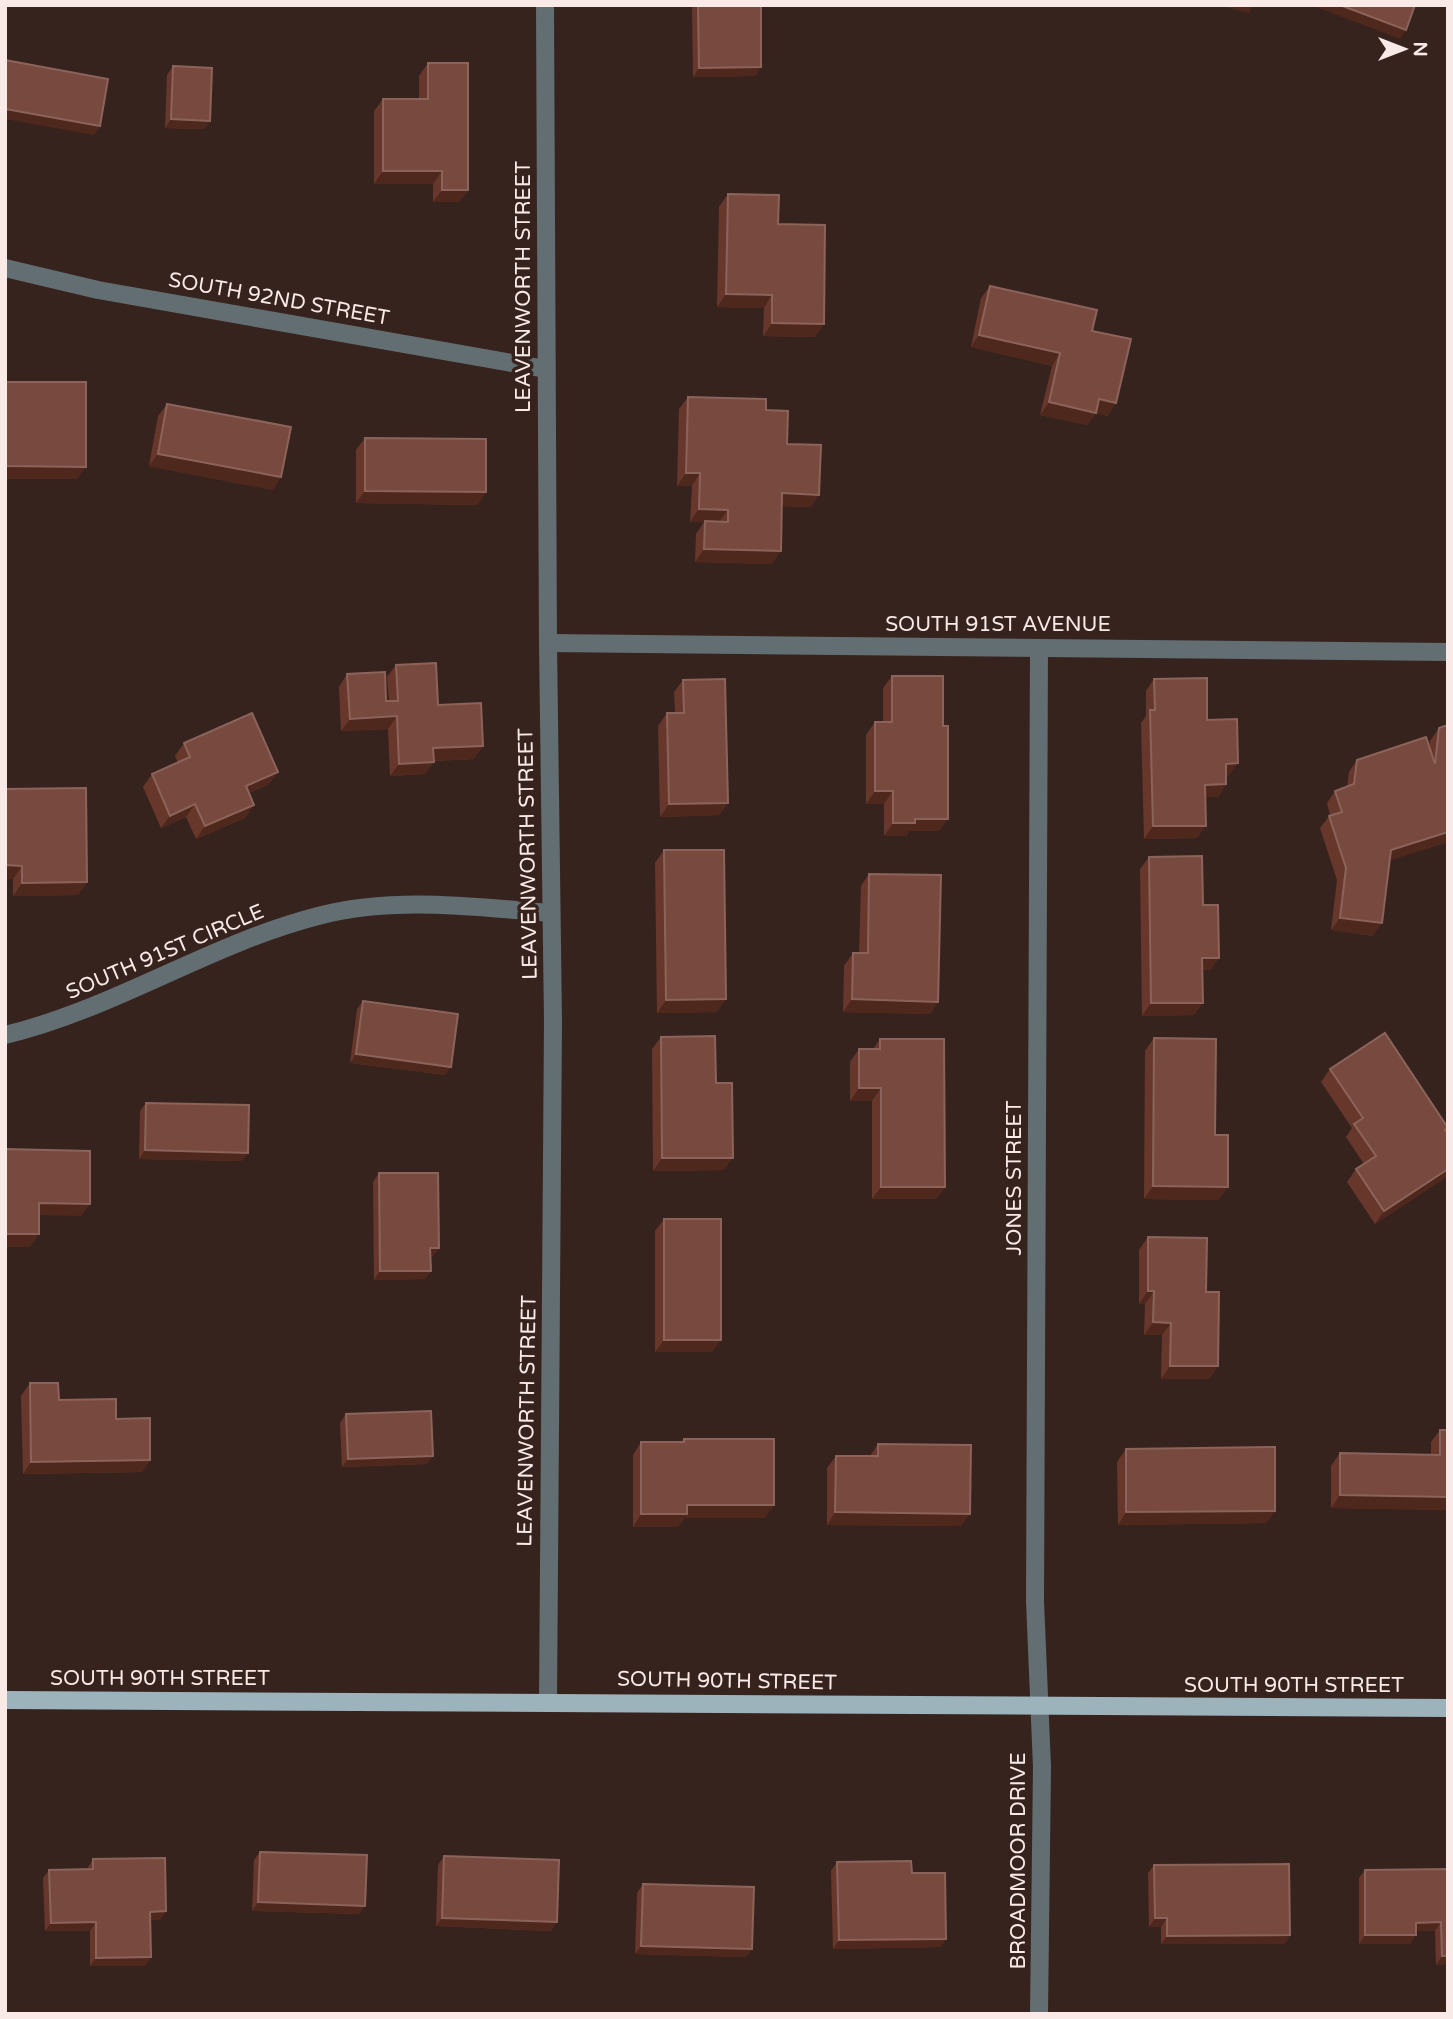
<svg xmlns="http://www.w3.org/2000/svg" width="1453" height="2019" font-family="'Varela Round',sans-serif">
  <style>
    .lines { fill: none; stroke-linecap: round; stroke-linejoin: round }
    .minor { stroke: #636e72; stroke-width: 18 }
    .major { stroke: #9db3bc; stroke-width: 18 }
    .wall { fill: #68372b }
    .shaded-wall { fill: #4e271d }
    .building { fill: #784a3f; stroke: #8c635a; stroke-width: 2 }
    .labels { text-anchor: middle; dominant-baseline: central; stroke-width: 7; stroke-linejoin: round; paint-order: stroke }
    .street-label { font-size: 21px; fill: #f9eae7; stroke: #37231e }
  </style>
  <rect width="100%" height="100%" fill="#37231e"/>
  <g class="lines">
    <!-- minor -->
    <g class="minor">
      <polyline points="545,5 548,643 553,1022 548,1702"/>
      <polyline points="5,268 98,290 546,369"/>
      <polyline points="548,643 1448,652"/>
      <polyline points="1039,648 1035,1601 1042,1767 1039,2014"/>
      <path d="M5,1035c109,-26 204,-91 313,-119 76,-20 156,-9 233,-3"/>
    </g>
    <!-- major -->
    <polyline class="major" points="5,1700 1448,1708"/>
  </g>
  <!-- wall -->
  <g class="wall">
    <polygon points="694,5 761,5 761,67 755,76 693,77 692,8"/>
    <polygon points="428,63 468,190 459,202 433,202 433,184 374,184 374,111 383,99 419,99 419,76"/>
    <polygon points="173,66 210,121 204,129 165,128 167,75"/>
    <polygon points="728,194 778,224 815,337 763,336 764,308 717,307 719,207"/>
    <polygon points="990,286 1092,331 1108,416 1096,413 1087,425 1040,415 1052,366 971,347 981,298"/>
    <polygon points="688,397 766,410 787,444 811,507 782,506 772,564 695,562 696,534 704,522 690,522 692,486 677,486 679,409"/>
    <polygon points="167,404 273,490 149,466 158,416"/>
    <polygon points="365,438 486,492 477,505 356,503 356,450"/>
    <polygon points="396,665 438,705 474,759 434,761 425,774 390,776 388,729 341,731 339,687 347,674 386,701 389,701 387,677"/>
    <polygon points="892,676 939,831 909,831 906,836 884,836 884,804 866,804 866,735 875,722 883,722 883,688"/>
    <polygon points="1154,679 1207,720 1229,776 1226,776 1226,784 1218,797 1205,797 1197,838 1144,839 1141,723 1146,716 1146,691"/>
    <polygon points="683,680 728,803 719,815 660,817 658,726 667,713 675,713 674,692"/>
    <polygon points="1448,725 1448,843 1445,843 1389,860 1373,936 1331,930 1337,880 1320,828 1330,815 1327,803 1335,791 1347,787 1349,772 1357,760 1429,748 1430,741 1439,728"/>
    <polygon points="184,743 278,772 269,784 249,793 254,805 245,818 196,839 186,817 161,828 143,787 152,774 178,763 175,756"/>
    <polygon points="5,789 87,882 78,895 13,896 13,879 5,878"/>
    <polygon points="664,850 717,1012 657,1013 655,863"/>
    <polygon points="1149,857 1203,905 1219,958 1210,970 1202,970 1194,1015 1142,1016 1140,869"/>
    <polygon points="869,874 938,1002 930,1014 843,1012 844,966 853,953 859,953 861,886"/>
    <polygon points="363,1001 445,1075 350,1063 357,1009"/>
    <polygon points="661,1037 716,1083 724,1170 653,1171 652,1049"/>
    <polygon points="1154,1038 1215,1135 1219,1200 1144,1199 1145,1051"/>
    <polygon points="880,1039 945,1187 936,1199 872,1199 872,1101 850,1101 850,1062 859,1049 873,1049"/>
    <polygon points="1330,1069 1446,1131 1448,1134 1448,1176 1375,1224 1347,1182 1356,1169 1364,1164 1346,1137 1352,1128 1321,1082"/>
    <polygon points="146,1103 242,1161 139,1159 140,1111"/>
    <polygon points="379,1173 439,1248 433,1256 431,1256 431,1271 425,1279 374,1280 373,1182"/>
    <polygon points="664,1219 712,1352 655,1352 655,1231"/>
    <polygon points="1148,1237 1206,1292 1218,1366 1209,1379 1161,1379 1162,1335 1144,1335 1145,1304 1139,1304 1139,1250"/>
    <polygon points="30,1383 59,1400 116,1419 150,1460 142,1472 23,1474 21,1396"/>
    <polygon points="346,1414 427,1464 342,1467 340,1423"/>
    <polygon points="1440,1430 1448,1430 1448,1510 1331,1508 1331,1466 1340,1453 1431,1455 1431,1442"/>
    <polygon points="684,1439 765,1518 685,1518 678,1527 633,1527 633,1455 641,1442 681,1442"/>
    <polygon points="878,1444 961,1526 827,1525 827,1468 836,1456 870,1456"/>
    <polygon points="1126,1449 1275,1511 1266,1523 1118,1525 1117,1462"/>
    <polygon points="260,1852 359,1914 252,1911 254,1860"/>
    <polygon points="444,1856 551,1931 436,1926 438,1865"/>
    <polygon points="93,1859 166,1911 160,1920 150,1920 145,1966 90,1966 90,1931 45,1931 43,1878 49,1870 87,1869"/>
    <polygon points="837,1862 912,1873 946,1939 940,1947 833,1949 831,1871"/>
    <polygon points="1154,1865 1290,1935 1284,1944 1161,1944 1161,1927 1149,1927 1148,1873"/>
    <polygon points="1448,1869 1448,1965 1436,1965 1435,1931 1416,1931 1410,1944 1359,1944 1359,1878 1365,1870"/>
    <polygon points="643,1884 752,1949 746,1957 635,1954 637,1893"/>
  </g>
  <!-- shaded-wall -->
  <g class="shaded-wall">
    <polygon points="1216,5 1254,5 1249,13"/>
    <polygon points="1311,5 1340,5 1406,30 1400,39"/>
    <polygon points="761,67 755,76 693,77 699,68"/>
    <polygon points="5,109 100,126 94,135 5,119"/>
    <polygon points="171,119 210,121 204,129 165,128"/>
    <polygon points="383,171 442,171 433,184 374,184"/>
    <polygon points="442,190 468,190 459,202 433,202"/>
    <polygon points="726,294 772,295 764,308 717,307"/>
    <polygon points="772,323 824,324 815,337 763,336"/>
    <polygon points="979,335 1060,353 1052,366 971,347"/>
    <polygon points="1099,399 1116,403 1108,416 1096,413 1087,425 1040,415 1049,402"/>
    <polygon points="158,454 281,477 273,490 149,466"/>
    <polygon points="5,466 86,467 77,479 5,479"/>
    <polygon points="686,473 700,473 692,486 677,486"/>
    <polygon points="365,491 486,492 477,505 356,503"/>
    <polygon points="782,493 819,495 811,507 774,506"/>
    <polygon points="699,509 728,510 719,522 690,522"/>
    <polygon points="704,549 781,551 772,564 695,562"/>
    <polygon points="397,716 388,729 341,731 350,719"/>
    <polygon points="483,746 474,759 424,761 433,748"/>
    <polygon points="434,762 425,774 390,776 399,764"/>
    <polygon points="1238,763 1229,776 1217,776 1226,764"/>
    <polygon points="278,772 269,784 237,798 246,786"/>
    <polygon points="1226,784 1218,797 1196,797 1205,785"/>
    <polygon points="875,791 893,791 884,804 866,804"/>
    <polygon points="728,803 719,815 660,817 669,804"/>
    <polygon points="195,804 186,817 161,828 170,816"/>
    <polygon points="254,805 245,818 196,839 205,826"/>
    <polygon points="915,819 948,819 939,831 909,831 906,836 884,836 893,823"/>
    <polygon points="1153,826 1206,826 1197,838 1144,839"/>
    <polygon points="1448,832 1448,843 1445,843 1382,863 1391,850"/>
    <polygon points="5,865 22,866 13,879 5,878"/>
    <polygon points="87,882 78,895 13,896 22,883"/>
    <polygon points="1340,918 1382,923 1373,936 1331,930"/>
    <polygon points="1202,958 1219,958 1210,970 1193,971"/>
    <polygon points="726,999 717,1012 657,1013 666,1000"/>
    <polygon points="852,999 938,1002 930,1014 843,1012"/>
    <polygon points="1151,1003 1203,1003 1194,1015 1142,1016"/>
    <polygon points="356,1054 451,1067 445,1075 350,1063"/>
    <polygon points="859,1088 881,1088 872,1101 850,1101"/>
    <polygon points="145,1150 248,1153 242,1161 139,1159"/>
    <polygon points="662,1158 733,1158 724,1170 653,1171"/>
    <polygon points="1448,1169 1448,1176 1375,1224 1384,1211"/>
    <polygon points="1153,1186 1228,1187 1219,1200 1144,1199"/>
    <polygon points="881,1187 945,1187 936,1199 872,1199"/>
    <polygon points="39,1203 90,1204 81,1216 30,1215"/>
    <polygon points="5,1234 39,1234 30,1247 5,1247"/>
    <polygon points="430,1248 439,1248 433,1256 424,1256"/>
    <polygon points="380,1271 431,1271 425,1279 374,1280"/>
    <polygon points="1148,1291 1154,1291 1145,1304 1139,1304"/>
    <polygon points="1153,1322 1171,1323 1162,1335 1144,1335"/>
    <polygon points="664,1340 721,1340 712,1352 655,1352"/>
    <polygon points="1170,1366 1218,1366 1209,1379 1161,1379"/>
    <polygon points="433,1456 427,1464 342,1467 348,1459"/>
    <polygon points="150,1460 142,1472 23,1474 31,1462"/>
    <polygon points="1340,1495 1448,1497 1448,1510 1331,1508"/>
    <polygon points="687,1505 774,1505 765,1518 685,1518 678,1527 633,1527 641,1514"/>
    <polygon points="1275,1511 1266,1523 1118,1525 1126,1512"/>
    <polygon points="835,1512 970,1514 961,1526 827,1525"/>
    <polygon points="258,1902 365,1906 359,1914 252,1911"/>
    <polygon points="166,1911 160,1920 144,1920 150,1912"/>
    <polygon points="442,1918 557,1922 551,1931 436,1926"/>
    <polygon points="1155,1918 1167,1918 1161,1927 1149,1927"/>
    <polygon points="96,1922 90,1931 45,1931 51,1923"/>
    <polygon points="1441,1922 1435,1931 1410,1931 1416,1923"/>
    <polygon points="1290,1935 1284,1944 1161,1944 1167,1936"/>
    <polygon points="1365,1935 1416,1935 1410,1944 1359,1944"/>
    <polygon points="946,1939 940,1947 833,1949 839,1940"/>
    <polygon points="641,1946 752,1949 746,1957 635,1954"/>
    <polygon points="1442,1956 1448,1956 1448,1965 1436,1965"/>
    <polygon points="151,1957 145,1966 90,1966 96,1958"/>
  </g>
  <!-- building -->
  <g class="building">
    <polygon points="698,5 761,5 761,67 699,68"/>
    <polygon points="1340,5 1415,5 1406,30"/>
    <polygon points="5,60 108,79 100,126 5,109"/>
    <polygon points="428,63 468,63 468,190 442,190 442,171 383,171 383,99 428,99"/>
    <polygon points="173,66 212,68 210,121 171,119"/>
    <polygon points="728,194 779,195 778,224 825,225 824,324 772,323 772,295 726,294"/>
    <polygon points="990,286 1097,310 1092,331 1131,339 1116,403 1099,399 1096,413 1049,402 1060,353 979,335"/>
    <polygon points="5,382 86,382 86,467 5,466"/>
    <polygon points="688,397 766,399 766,410 788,411 787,444 821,445 819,495 782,493 781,551 704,549 705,521 728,522 728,510 699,509 700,473 686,473"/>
    <polygon points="167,404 291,427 281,477 158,454"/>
    <polygon points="365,438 486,439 486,492 365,491"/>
    <polygon points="436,663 438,705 481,703 483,746 433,748 434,762 399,764 397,716 350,719 347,674 385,672 386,701 398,701 396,665"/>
    <polygon points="892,676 943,676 943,726 948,726 948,819 915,819 915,823 893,823 893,791 875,791 875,722 892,722"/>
    <polygon points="1207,678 1207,720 1237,719 1238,763 1226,764 1226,784 1205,785 1206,826 1153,826 1150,710 1155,710 1154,679"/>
    <polygon points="725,679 728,803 669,804 667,713 684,713 683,680"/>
    <polygon points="252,713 278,772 246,786 254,805 205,826 195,804 170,816 152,774 190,757 184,743"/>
    <polygon points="1448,725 1448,832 1391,850 1382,923 1340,918 1346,868 1329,816 1342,812 1335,791 1354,784 1357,760 1426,737 1435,764 1439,728"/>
    <polygon points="86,788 87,882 22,883 22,866 5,865 5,789"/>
    <polygon points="664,850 724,850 726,999 666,1000"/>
    <polygon points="1202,856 1203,905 1218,905 1219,958 1202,958 1203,1003 1151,1003 1149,857"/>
    <polygon points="869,874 941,875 938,1002 852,999 853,953 868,953"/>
    <polygon points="363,1001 458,1014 451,1067 356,1054"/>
    <polygon points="1385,1033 1448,1128 1445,1130 1448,1134 1448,1169 1384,1211 1356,1169 1376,1156 1354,1124 1363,1118 1330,1069"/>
    <polygon points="715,1036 716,1083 732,1083 733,1158 662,1158 661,1037"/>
    <polygon points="1154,1038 1216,1039 1215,1135 1228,1135 1228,1187 1153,1186"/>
    <polygon points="880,1039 944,1039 945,1187 881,1187 881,1088 859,1088 859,1049 880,1049"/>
    <polygon points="146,1103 249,1105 248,1153 145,1150"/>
    <polygon points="5,1149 90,1151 90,1204 39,1203 39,1234 5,1234"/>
    <polygon points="379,1173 438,1173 439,1248 430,1248 431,1271 380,1271"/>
    <rect x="664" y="1219" width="57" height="121"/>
    <polygon points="1148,1237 1207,1238 1206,1292 1219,1292 1218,1366 1170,1366 1171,1323 1153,1322 1154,1291 1148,1291"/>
    <polygon points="30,1383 58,1383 59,1400 116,1399 116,1419 150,1418 150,1460 31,1462"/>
    <polygon points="431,1411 433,1456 348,1459 346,1414"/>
    <polygon points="1440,1430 1448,1430 1448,1497 1340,1495 1340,1453 1440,1455"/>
    <polygon points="684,1439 774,1439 774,1505 687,1505 687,1514 641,1514 641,1442 684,1442"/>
    <polygon points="878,1444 971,1445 970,1514 835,1512 836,1456 878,1456"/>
    <polygon points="1275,1447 1275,1511 1126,1512 1126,1449"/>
    <polygon points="260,1852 367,1855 365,1906 258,1902"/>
    <polygon points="444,1856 559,1860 557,1922 442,1918"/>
    <polygon points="165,1858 166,1911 150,1912 151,1957 96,1958 96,1922 51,1923 49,1870 93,1869 93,1859"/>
    <polygon points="911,1861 912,1873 945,1873 946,1939 839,1940 837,1862"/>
    <polygon points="1289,1864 1290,1935 1167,1936 1167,1918 1155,1918 1154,1865"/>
    <polygon points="1448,1869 1448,1956 1442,1956 1441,1922 1416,1923 1416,1935 1365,1935 1365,1870"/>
    <polygon points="643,1884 754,1887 752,1949 641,1946"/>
  </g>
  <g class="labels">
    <!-- street labels -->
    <g class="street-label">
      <text transform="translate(523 287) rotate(-90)">LEAVENWORTH STREET</text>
      <text transform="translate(279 299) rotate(10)">SOUTH 92ND STREET</text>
      <text x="998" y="624">SOUTH 91ST AVENUE</text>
      <text transform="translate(528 854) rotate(-91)">LEAVENWORTH STREET</text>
      <text transform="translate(165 952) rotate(-23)">SOUTH 91ST CIRCLE</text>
      <text transform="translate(1014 1178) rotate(-90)">JONES STREET</text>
      <text transform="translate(527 1421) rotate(-89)">LEAVENWORTH STREET</text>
      <text x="160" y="1678">SOUTH 90TH STREET</text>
      <text transform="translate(727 1681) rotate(1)">SOUTH 90TH STREET</text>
      <text x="1294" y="1685">SOUTH 90TH STREET</text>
      <text transform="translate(1018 1861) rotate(-90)">BROADMOOR DRIVE</text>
    </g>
  </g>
  <!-- border -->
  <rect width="1453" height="2019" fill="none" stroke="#f9eae7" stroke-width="14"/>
  <!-- north arrow -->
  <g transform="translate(1404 49) rotate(90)" stroke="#37231e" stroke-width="5" paint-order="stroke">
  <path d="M0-5L12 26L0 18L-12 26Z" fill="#f9eae7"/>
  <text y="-10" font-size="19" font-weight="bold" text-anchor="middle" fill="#f9eae7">N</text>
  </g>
</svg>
